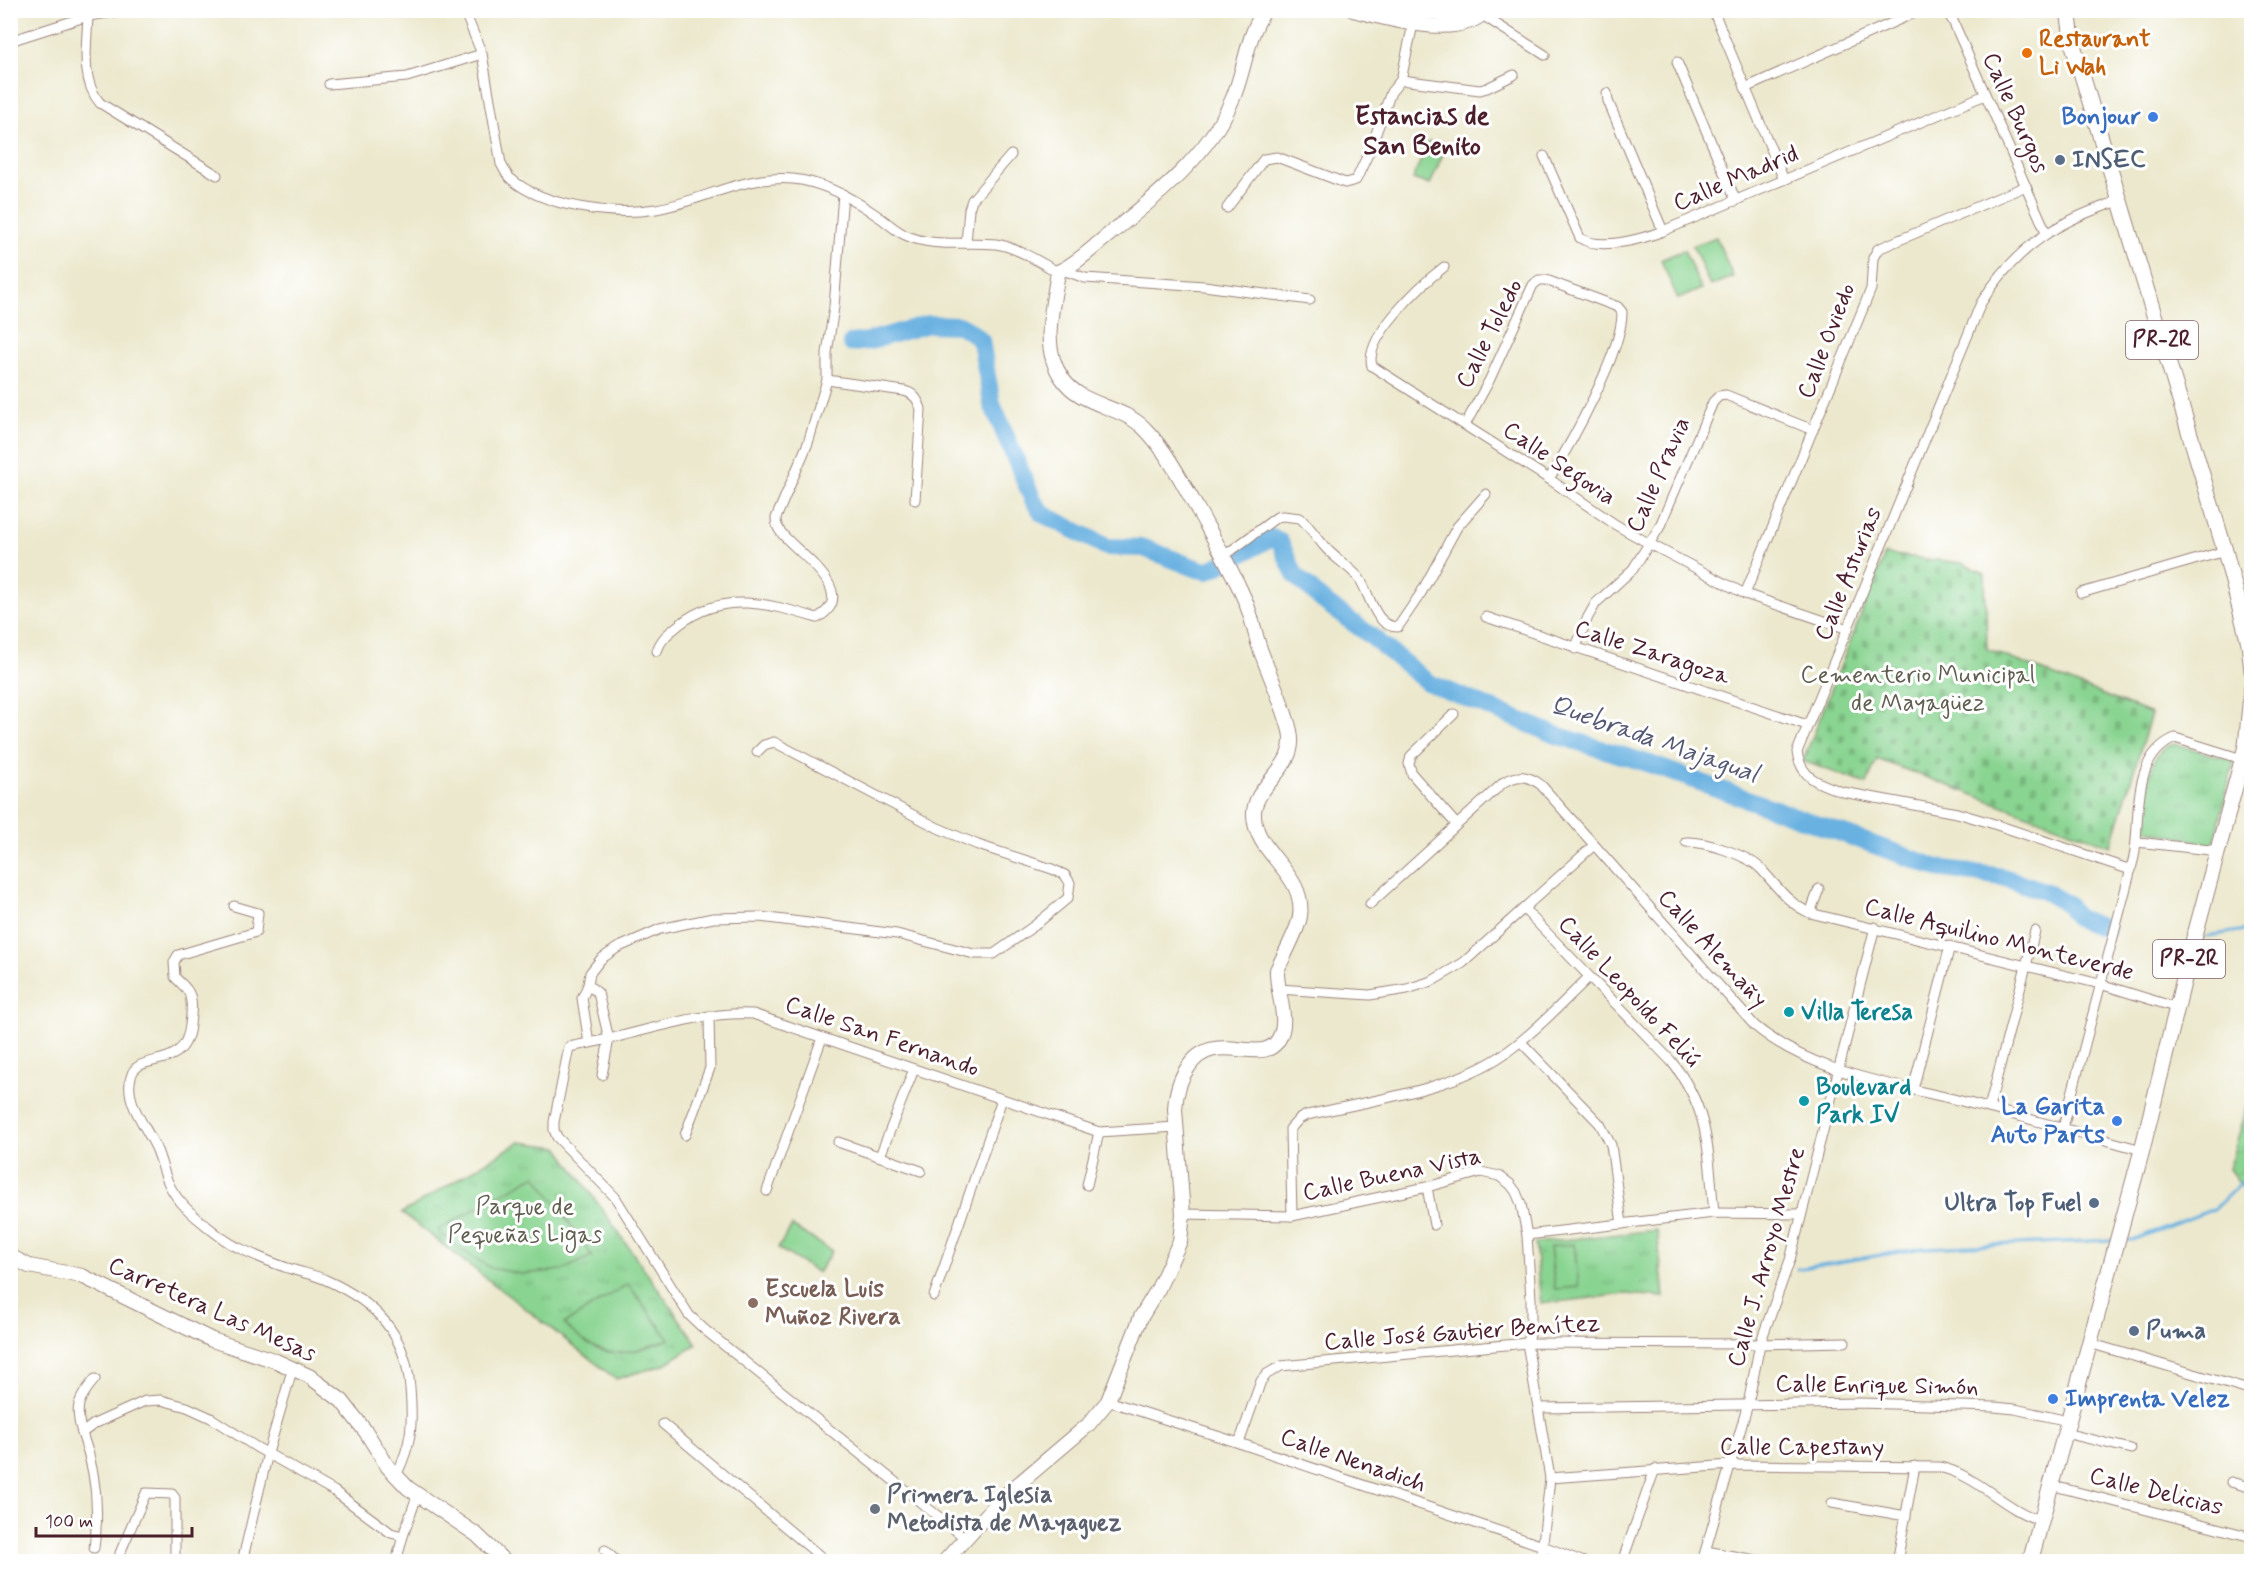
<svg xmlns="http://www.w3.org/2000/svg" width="2262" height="1572" font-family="Mynerve,sans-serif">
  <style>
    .grass { fill: url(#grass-tufts); stroke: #6a7a5e; stroke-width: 1.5 }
    .wetland { fill: url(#wetland-marsh); stroke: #6a7a5e; stroke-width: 1.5 }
    .cemetery { fill: url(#cemetery-stones); stroke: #6a7a5e; stroke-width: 1.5 }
    .pitch { fill: #89d491; stroke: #6a7a5e; stroke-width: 1.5 }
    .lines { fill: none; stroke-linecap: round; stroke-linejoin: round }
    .stream { stroke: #69b1e1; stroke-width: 3 }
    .river { stroke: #69b1e1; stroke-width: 18 }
    .street-casing { stroke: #9b847c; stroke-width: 11 }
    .secondary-casing { stroke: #9b847c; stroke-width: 16 }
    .primary-casing { stroke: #9b847c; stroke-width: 17 }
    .street { stroke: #fff; stroke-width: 9 }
    .secondary { stroke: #fff; stroke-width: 14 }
    .primary { stroke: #fff; stroke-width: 15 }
    .food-dot { fill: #e8710a; stroke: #fff; stroke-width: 2 }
    .shop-dot { fill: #3f7fe0; stroke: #fff; stroke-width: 2 }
    .service-dot { fill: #5c6f8a; stroke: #fff; stroke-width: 2 }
    .culture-dot { fill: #0f9aa8; stroke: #fff; stroke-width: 2 }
    .education-dot { fill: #8d6e63; stroke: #fff; stroke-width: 2 }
    .worship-dot { fill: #6b7280; stroke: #fff; stroke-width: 2 }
    .labels { text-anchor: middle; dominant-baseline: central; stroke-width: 6; stroke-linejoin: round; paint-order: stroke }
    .shield { fill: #fff; stroke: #80626b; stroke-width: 1.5 }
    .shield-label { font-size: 22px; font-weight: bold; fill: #4a1f2b }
    .food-label { font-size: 24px; font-weight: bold; fill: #c56008; stroke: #fff; text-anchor: start }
    .street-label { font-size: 24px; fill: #4a1f2b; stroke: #fff }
    .shop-label { font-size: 24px; font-weight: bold; fill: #366cbe; stroke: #fff; text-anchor: end }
    .service-label { font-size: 24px; font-weight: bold; fill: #4e5e75; stroke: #fff; text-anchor: start }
    .park-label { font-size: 24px; fill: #605e4f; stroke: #fff }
    .culture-label { font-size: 24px; font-weight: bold; fill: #0d838f; stroke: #fff; text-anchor: start }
    .education-label { font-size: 24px; font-weight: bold; fill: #785e54; stroke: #fff; text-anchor: start }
    .worship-label { font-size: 24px; font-weight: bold; fill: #5b616d; stroke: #fff; text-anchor: start }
    .neighbourhood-label { font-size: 26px; font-weight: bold; fill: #4a1f2b; stroke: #fff }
    .water-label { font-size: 26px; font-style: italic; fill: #565974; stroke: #fff }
  </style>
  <defs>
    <pattern id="grass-tufts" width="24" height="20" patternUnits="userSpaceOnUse" patternTransform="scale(1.5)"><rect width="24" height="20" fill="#89d491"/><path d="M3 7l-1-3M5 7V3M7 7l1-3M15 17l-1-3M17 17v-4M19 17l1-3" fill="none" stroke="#78b67d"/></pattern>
    <pattern id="wetland-marsh" width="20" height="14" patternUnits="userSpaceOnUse" patternTransform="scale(1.5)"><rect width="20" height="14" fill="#89d491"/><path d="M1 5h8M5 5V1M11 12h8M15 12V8" fill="none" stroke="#78b67d"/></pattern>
    <pattern id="cemetery-stones" width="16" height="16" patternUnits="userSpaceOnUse" patternTransform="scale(1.5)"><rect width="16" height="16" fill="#89d491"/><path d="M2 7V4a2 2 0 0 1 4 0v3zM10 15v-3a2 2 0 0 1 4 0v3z" fill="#78b67d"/></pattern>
  </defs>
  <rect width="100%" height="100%" fill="#fff"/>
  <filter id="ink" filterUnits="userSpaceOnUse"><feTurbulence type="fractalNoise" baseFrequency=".0167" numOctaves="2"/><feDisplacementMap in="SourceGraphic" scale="12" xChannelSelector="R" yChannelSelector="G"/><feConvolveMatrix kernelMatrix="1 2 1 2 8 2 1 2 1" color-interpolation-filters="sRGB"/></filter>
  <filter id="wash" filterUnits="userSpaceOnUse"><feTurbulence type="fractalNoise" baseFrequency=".008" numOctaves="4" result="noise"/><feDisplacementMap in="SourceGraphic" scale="24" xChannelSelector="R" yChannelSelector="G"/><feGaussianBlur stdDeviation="1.35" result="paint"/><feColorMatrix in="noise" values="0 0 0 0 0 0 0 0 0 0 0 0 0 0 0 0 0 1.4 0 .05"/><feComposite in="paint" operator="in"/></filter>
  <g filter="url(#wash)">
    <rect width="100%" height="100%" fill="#ece8cd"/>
    <!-- grass -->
    <g class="grass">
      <path d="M2175,744l59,17 -20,84 -67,-15c0,-20 -2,-66 15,-80 3,-3 9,-5 13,-6z"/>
      <polygon points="519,1142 558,1147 697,1344 664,1365 616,1379 402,1213"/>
      <polygon points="1657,1230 1664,1297 1626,1294 1541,1304 1535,1243"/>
    </g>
    <!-- wetland -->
    <polygon class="wetland" points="2251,1093 2251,1198 2229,1169"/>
    <!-- cemetery -->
    <polygon class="cemetery" points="1885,554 1962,563 1985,574 1987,649 2151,714 2111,846 1877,759 1867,784 1803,761"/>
    <!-- pitch -->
    <g class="pitch">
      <polygon points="1428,142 1445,149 1430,185 1413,179"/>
      <polygon points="1716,237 1733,277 1710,286 1693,246"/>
      <polygon points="1684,250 1701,289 1678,299 1661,260"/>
      <polygon points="536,1175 592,1256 563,1270 521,1274 491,1268 460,1249 438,1230"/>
      <polygon points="792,1226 832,1251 818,1273 778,1248"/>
      <polygon points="1574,1244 1579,1287 1555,1289 1550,1247"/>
      <path d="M628,1284l41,55c-47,18 -67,23 -105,-15z"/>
    </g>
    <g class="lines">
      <!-- stream -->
      <g class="stream">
        <polyline points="2207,936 2252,929"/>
        <polyline points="2121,1240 2132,1240 2214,1209 2252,1172"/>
        <polyline points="1797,1269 1923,1248 2112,1240"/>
      </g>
      <!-- river -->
      <g class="river">
        <polyline points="851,343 869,341 928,324 959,325 970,331 981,341 992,404 1033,500 1043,514 1107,547 1144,548 1198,569 1207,571 1220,565"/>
        <polyline points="1232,559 1272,537 1280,542 1295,575 1322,600 1371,636 1427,682 1553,734 1647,763 1938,868 2003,877 2044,891 2067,904 2077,918 2106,929"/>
      </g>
    </g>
  </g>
  <g filter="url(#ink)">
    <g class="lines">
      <defs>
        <g id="street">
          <path d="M85,10l3,6c-1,28 -8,64 12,87l117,72"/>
          <path d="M464,10l18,44 19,110c3,5 6,12 10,15 33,28 103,37 145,30 48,-8 85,-34 137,-30 31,3 61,20 86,38 9,6 17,14 26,18 28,13 62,6 91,9 21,3 43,18 62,28"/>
          <polyline points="1713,10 1784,180"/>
          <polyline points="1946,10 1953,21 2046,232"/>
          <polyline points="1482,15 1545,55"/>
          <polyline points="10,41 88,16 128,10"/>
          <polyline points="1677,62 1736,201"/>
          <polyline points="1401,80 1413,24"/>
          <polyline points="329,84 407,77 482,54"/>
          <polyline points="1745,88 1921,10"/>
          <polyline points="1607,93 1608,101 1663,231"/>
          <path d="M1544,156l36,82c20,13 62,1 83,-7l322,-136"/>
          <path d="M2119,201c-62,20 -103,46 -138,102l-184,449c4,27 23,32 46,40l114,21 34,10 140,47"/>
          <polyline points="1227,208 1264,159 1277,157 1345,183 1356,180 1370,150 1391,92 1401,80 1480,90 1487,88 1514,75"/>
          <polyline points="966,243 969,209 972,200 1011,155"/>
          <path d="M1444,267c-21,16 -81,71 -72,99l177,113 67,46 34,19 95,50 103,35"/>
          <polyline points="1063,270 1085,278 1204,286 1310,300"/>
          <path d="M827,380l77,11c10,2 14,9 17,18l-6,91"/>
          <path d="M1465,425l24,-44 44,-96 6,-5h7l72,27 4,5c1,39 -52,133 -73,167"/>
          <path d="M1224,556l53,-39 6,-1 17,2c9,8 16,18 24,28 10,12 25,20 35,32 11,15 15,49 39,49l23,-34 36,-66 29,-33"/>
          <polyline points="2081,593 2225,551"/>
          <polyline points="1745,594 1871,289 1873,258 1878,249 2026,186"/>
          <polyline points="1486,617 1807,725"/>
          <polyline points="1575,649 1588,617 1596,603 1633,569 1659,528 1713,402 1719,396 1726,395 1813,430"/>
          <path d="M657,651c4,-13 13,-19 23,-27 43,-34 90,-20 137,-6 46,-26 -23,-66 -37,-87 -3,-4 -4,-8 -4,-13l32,-75 19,-63v-27l7,-46 9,-113"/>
          <polyline points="1454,714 1411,756 1409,764 1412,774 1456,824"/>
          <path d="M1686,842c18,-1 62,13 75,27 16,17 26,34 49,44l290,71 78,24"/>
          <polyline points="2137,842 2219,851"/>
          <path d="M1370,904l134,-122c14,-8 24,-7 37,3l214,241c58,48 139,58 210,76 59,15 118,32 177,48"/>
          <path d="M234,906l24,7 -2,19 -78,23 -4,7 1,15c4,5 9,8 12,13 7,8 4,25 3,35 -5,49 -53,25 -59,52 -7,25 15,49 25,71 5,11 7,23 12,34 7,17 21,30 35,41 11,9 21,18 34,24 17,8 36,17 54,22 12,4 24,6 35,11 49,22 80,53 84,108 3,37 2,55 -14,88"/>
          <path d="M1524,909l147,152c40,49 37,93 43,152"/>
          <polyline points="1810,913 1819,889"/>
          <polyline points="588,985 598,993 609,1039 569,1047 554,1122 554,1130 557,1137 615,1197 689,1315 705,1330 964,1537"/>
          <polyline points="1278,989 1370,995 1407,989 1432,981 1463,963 1593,846"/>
          <polyline points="1521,1042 1600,1124 1611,1145 1622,1224"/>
          <polyline points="589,1043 582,998 588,985 590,973 601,959 617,948 660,929 713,918 760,917 897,934 974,954 994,954 1034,926 1068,898 1070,883 1065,875 1052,869 978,845 938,828 774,742 764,745 757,752"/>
          <path d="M602,1075l7,-36c47,-11 96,-28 144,-25l346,118 77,-5"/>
          <polyline points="1913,1089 1950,946"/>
          <polyline points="1989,1108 2035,931"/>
          <path d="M2063,1128l71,-271c7,-39 -4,-100 41,-119l67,21"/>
          <polyline points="685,1135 710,1068 709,1016"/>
          <polyline points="838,1142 921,1171"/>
          <polyline points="880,1156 914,1069"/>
          <polyline points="1087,1185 1099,1132"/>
          <polyline points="1427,1187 1434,1225"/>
          <polyline points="767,1191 822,1038"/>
          <polyline points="1183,1214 1292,1216 1427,1187 1481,1172 1499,1176 1510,1184 1516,1192 1521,1204 1527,1235 1531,1299 1531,1332 1527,1343 1550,1478 1541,1562"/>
          <path d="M1292,1216l-2,-87 9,-10 8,-4c61,-14 146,-25 197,-61 31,-22 58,-51 85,-77"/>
          <polyline points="1527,1235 1714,1213 1801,1214"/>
          <polyline points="934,1296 1002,1099"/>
          <polyline points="2089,1343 2252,1391"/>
          <polyline points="1108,1401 1239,1443 1543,1546 1584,1562"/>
          <polyline points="1540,1408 1859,1403 1994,1407 2015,1409 2068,1421"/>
          <polyline points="663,1424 827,1562"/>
          <path d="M82,1433c-8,-26 -4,-34 13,-54"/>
          <polyline points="2065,1433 2131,1449"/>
          <polyline points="1239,1443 1261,1381 1267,1374 1281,1366 1527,1343 1760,1344 1845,1342"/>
          <path d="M1550,1478l181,-13 208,2c39,8 64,42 101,53"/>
          <polyline points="2231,1482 2252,1488"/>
          <polyline points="2050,1485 2252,1537"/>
          <polyline points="1832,1503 1906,1516"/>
          <path d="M94,1548c6,-40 2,-77 -12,-115l12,-9 51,-23 16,-1 26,7 24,11 45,29 78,44 57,42 12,3"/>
          <polyline points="605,1550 617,1562"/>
          <polyline points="1706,1551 1766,1562"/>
          <polyline points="120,1553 146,1493 172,1494 175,1498 175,1562"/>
          <polyline points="242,1562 268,1453 293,1367"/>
          <polyline points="396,1562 403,1536 417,1496"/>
          <polyline points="1622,1562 1655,1469"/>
          <polyline points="1702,1562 1748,1404 1760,1344 1790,1260 1875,927"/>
          <polyline points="1897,1562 1915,1466"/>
        </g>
        <g id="secondary">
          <path d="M1353,10c32,8 108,31 133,0"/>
          <polyline points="10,1256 29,1266 82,1276 212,1340 276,1361 309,1376 342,1401 366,1432 388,1467 408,1488 477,1535 505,1562"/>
          <path d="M944,1562l58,-64 86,-73 20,-24 33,-84 17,-28 22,-48 3,-27 -8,-105c1,-16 4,-30 14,-43 28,-41 78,7 92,-32 7,-17 -5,-45 -4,-64 6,-13 22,-42 23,-54 6,-43 -44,-61 -46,-100 -2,-32 45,-47 36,-85 -7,-29 -21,-56 -31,-85 -5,-16 -8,-33 -15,-48 -13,-30 -30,-59 -46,-88 -16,-28 -30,-57 -52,-80 -23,-25 -65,-23 -84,-52 -22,-31 -9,-71 -4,-106 17,-7 33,-23 48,-35 46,-37 102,-80 126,-137 13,-28 14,-64 33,-90"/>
        </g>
        <g id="primary">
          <polyline points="2068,10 2073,45 2225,551 2249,643 2252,671"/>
          <polyline points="2030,1562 2142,1150 2192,946 2246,746 2252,685"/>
        </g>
      </defs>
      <!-- street casing -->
      <use href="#street" class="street-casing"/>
      <!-- secondary casing -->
      <use href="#secondary" class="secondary-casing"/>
      <!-- primary casing -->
      <use href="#primary" class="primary-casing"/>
      <!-- street -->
      <use href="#street" class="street"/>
      <!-- secondary -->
      <use href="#secondary" class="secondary"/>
      <!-- primary -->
      <use href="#primary" class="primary"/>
    </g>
  </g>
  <!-- markers -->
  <circle class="food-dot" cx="2027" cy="53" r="6"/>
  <g class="shop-dot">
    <circle cx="2153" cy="117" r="6"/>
    <circle cx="2117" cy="1121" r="6"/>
    <circle cx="2053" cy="1399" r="6"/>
  </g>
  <g class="service-dot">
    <circle cx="2060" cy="160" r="6"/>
    <circle cx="2094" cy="1203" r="6"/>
    <circle cx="2134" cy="1331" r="6"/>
  </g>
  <g class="culture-dot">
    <circle cx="1789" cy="1012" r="6"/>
    <circle cx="1804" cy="1101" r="6"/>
  </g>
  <circle class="education-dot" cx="753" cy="1303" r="6"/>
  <circle class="worship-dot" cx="875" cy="1509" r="6"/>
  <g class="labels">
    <!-- shield labels -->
    <g class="shield">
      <rect x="2126" y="321" width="72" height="38" rx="4.5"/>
      <rect x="2153" y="940" width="72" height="38" rx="4.5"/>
    </g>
    <g class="shield-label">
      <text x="2162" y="340">PR-2R</text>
      <text x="2189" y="959">PR-2R</text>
    </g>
    <!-- food labels -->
    <g class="food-label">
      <text x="2039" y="39">Restaurant<tspan x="2039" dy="28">Li Wah</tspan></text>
    </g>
    <!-- street labels -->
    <g class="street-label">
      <text transform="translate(2015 113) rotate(66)">Calle Burgos</text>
      <text transform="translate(1736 179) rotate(-23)">Calle Madrid</text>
      <text transform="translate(1490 334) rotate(-63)">Calle Toledo</text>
      <text transform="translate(1827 341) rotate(-69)">Calle Oviedo</text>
      <text transform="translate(1559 464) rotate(34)">Calle Segovia</text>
      <text transform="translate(1659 475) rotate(-66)">Calle Pravia</text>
      <text transform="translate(1849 574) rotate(-68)">Calle Asturias</text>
      <text transform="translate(1652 653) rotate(18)">Calle Zaragoza</text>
      <text transform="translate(1999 940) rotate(14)">Calle Aquilino Monteverde</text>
      <text transform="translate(1712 949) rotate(48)">Calle Alemañy</text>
      <text transform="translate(1629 992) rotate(47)">Calle Leopoldo Feliú</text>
      <text transform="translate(882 1037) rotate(19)">Calle San Fernando</text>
      <text transform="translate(1392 1175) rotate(-12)">Calle Buena Vista</text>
      <text transform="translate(1767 1257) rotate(-74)">Calle J. Arroyo Mestre</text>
      <text transform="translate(212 1310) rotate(24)">Carretera Las Mesas</text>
      <text transform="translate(1462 1333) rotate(-4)">Calle José Gautier Benítez</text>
      <text transform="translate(1877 1386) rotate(1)">Calle Enrique Simón</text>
      <text x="1802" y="1447">Calle Capestany</text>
      <text transform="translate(1353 1461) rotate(19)">Calle Nenadich</text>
      <text transform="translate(2156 1492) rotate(14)">Calle Delicias</text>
    </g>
    <!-- shop labels -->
    <g class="shop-label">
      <text x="2141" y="117">Bonjour</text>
      <text x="2105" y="1107">La Garita<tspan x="2105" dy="28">Auto Parts</tspan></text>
      <text x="2065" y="1399" text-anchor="start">Imprenta Velez</text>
    </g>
    <!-- service labels -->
    <g class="service-label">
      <text x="2072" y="160">INSEC</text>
      <text x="2082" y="1203" text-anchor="end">Ultra Top Fuel</text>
      <text x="2146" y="1331">Puma</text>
    </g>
    <!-- park labels -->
    <g class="park-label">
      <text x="1918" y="675">Cementerio Municipal<tspan x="1918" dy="28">de Mayagüez</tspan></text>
      <text x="525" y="1207">Parque de<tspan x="525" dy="28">Pequeñas Ligas</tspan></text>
    </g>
    <!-- culture labels -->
    <g class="culture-label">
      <text x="1801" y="1012">Villa Teresa</text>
      <text x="1816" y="1087">Boulevard<tspan x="1816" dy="28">Park IV</tspan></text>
    </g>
    <!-- education labels -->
    <g class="education-label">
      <text x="765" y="1289">Escuela Luis<tspan x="765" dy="28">Muñoz Rivera</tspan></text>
    </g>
    <!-- worship labels -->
    <g class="worship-label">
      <text x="887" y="1495">Primera Iglesia<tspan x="887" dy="28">Metodista de Mayaguez</tspan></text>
    </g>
    <!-- neighbourhood labels -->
    <g class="neighbourhood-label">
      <text x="1422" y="117">Estancias de<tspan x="1422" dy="30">San Benito</tspan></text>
    </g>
    <!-- water labels -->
    <g class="water-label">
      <text transform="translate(1654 740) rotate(19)">Quebrada Majagual</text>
    </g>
  </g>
  <!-- margin -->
  <rect width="2262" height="1572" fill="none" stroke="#fff" stroke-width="36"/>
  <!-- scale -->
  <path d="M36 1527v9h156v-9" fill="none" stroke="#4a1f2b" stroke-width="3"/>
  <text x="45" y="1527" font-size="18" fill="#4a1f2b" stroke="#ffffff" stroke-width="4.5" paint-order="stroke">100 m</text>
</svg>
